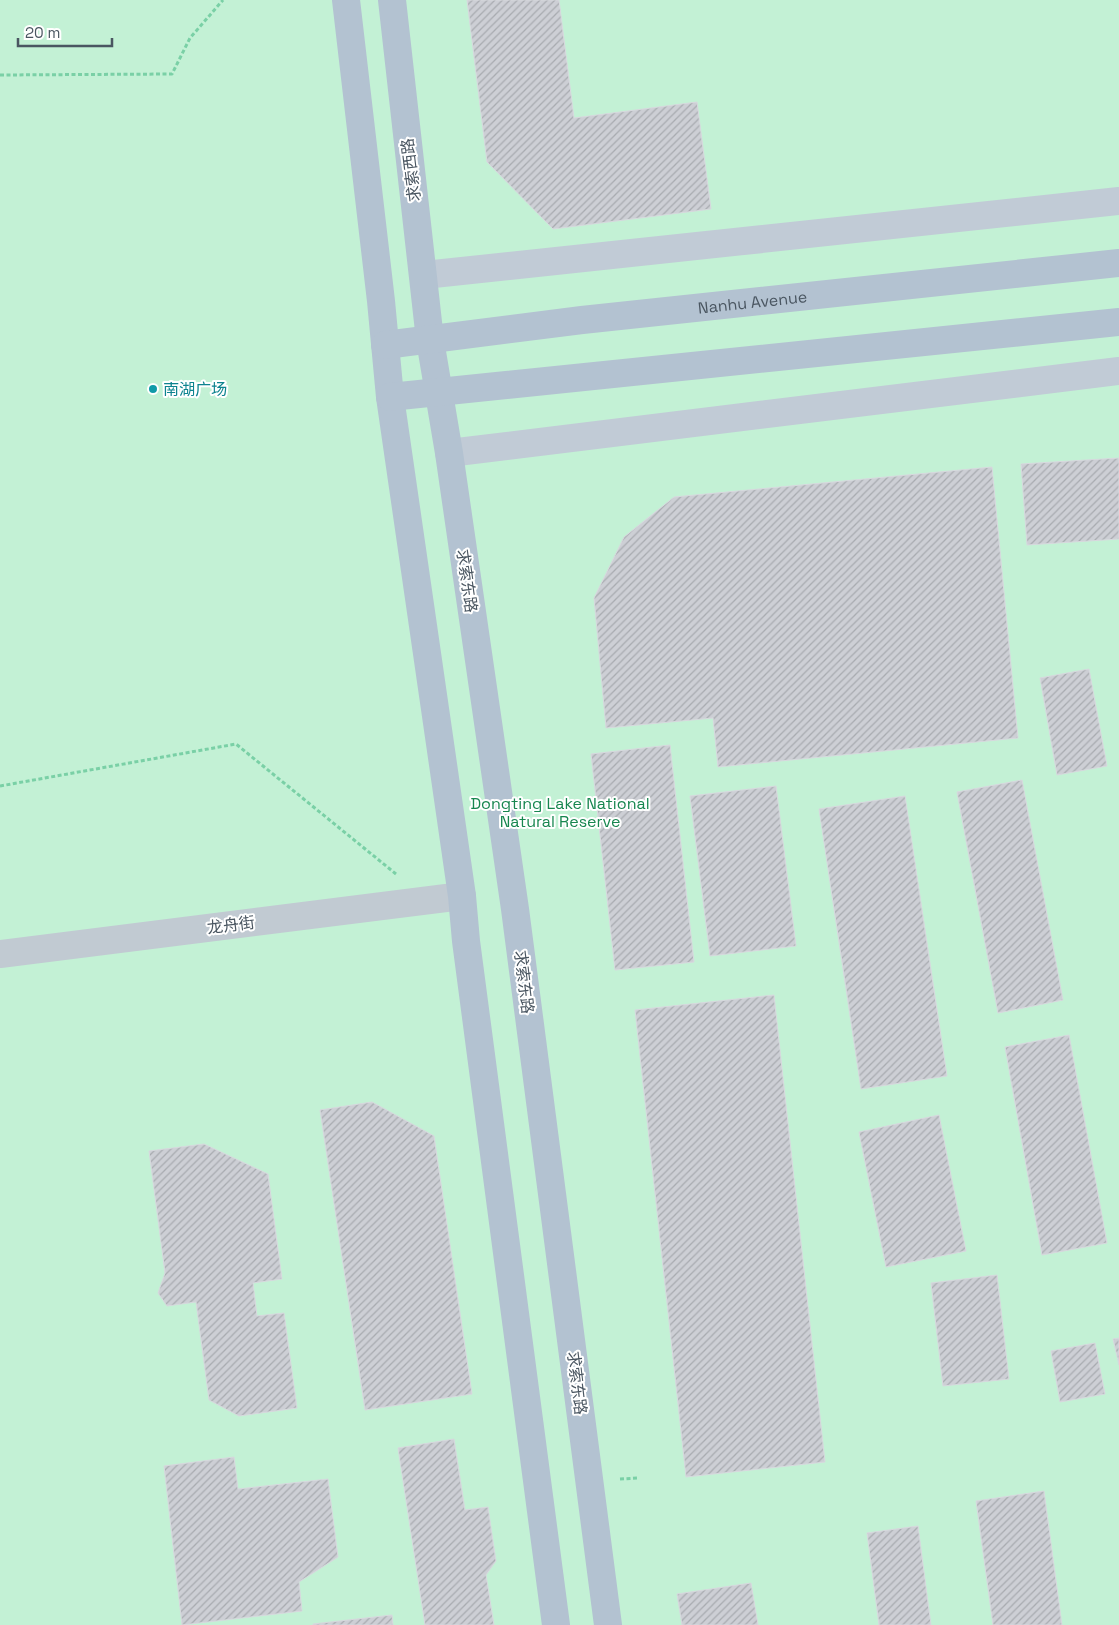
<svg xmlns="http://www.w3.org/2000/svg" width="1119" height="1625" font-family="'Space Grotesk','Noto Sans SC',sans-serif">
  <style>
    .park { fill: #c3f1d5 }
    .building { fill: url(#building-hatch); stroke: #d7d9de }
    .lines { fill: none; stroke-linecap: round; stroke-linejoin: round }
    .path { stroke: #7ad0a6; stroke-width: 3; stroke-dasharray: 4 2.5; stroke-linecap: butt }
    .tertiary { stroke: #c1cad2; stroke-width: 28 }
    .secondary { stroke: #c1cbd6; stroke-width: 28 }
    .primary { stroke: #b3c2d1; stroke-width: 28 }
    .culture-dot { fill: #0f9aa8; stroke: #fff; stroke-width: 2 }
    .labels { text-anchor: middle; dominant-baseline: central; stroke-width: 4; stroke-linejoin: round; paint-order: stroke }
    .street-label { font-size: 16px; fill: #4a5661; stroke: #fff }
    .culture-label { font-size: 16px; fill: #0d838f; stroke: #fff; text-anchor: start }
    .park-label { font-size: 16px; fill: #17864f; stroke: #fff }
  </style>
  <defs>
    <pattern id="building-hatch" width="6" height="6" patternUnits="userSpaceOnUse" patternTransform="scale(1.25)"><rect width="6" height="6" fill="#cdcfd5"/><path d="M-1 1l2-2M0 6l6-6M5 7l2-2" fill="none" stroke="#a8abb0"/></pattern>
  </defs>
  <rect width="100%" height="100%" fill="#f5f3f3"/>
  <!-- park -->
  <rect class="park" x="0" y="0" width="1119" height="1625"/>
  <!-- building -->
  <g class="building">
    <polygon points="467,0 559,0 574,118 697,102 711,209 553,229 487,162"/>
    <polygon points="1119,458 1119,539 1027,545 1021,464"/>
    <polygon points="992,467 1018,738 718,767 713,718 606,728 594,598 624,537 674,497"/>
    <polygon points="1089,669 1107,766 1057,775 1040,678"/>
    <polygon points="670,745 694,962 615,970 591,754"/>
    <polygon points="1022,780 1063,1000 998,1013 957,792"/>
    <polygon points="776,786 796,946 710,956 690,796"/>
    <polygon points="905,796 947,1076 861,1089 819,809"/>
    <polygon points="774,995 825,1462 686,1477 635,1010"/>
    <polygon points="1069,1035 1107,1243 1042,1255 1005,1047"/>
    <polygon points="372,1102 434,1136 472,1394 365,1410 320,1110"/>
    <polygon points="939,1115 966,1251 886,1267 859,1132"/>
    <polygon points="204,1144 268,1174 282,1279 253,1283 257,1316 284,1313 297,1408 239,1416 209,1400 196,1302 167,1306 158,1293 165,1273 149,1151"/>
    <polygon points="997,1275 1009,1379 943,1386 931,1283"/>
    <polygon points="1119,1338 1119,1365 1113,1339"/>
    <polygon points="1095,1343 1105,1394 1060,1402 1051,1351"/>
    <polygon points="454,1439 465,1510 488,1507 496,1561 486,1575 494,1625 425,1625 398,1448"/>
    <polygon points="234,1457 238,1489 328,1479 338,1557 299,1582 302,1611 182,1625 164,1466"/>
    <polygon points="1044,1491 1062,1625 993,1625 976,1501"/>
    <polygon points="918,1526 931,1625 879,1625 867,1533"/>
    <polygon points="751,1583 758,1625 682,1625 677,1594"/>
    <polygon points="392,1615 393,1625 313,1625 313,1624"/>
  </g>
  <g class="lines">
    <!-- path -->
    <g class="path">
      <polyline points="0,75 172,74 190,38 223,0"/>
      <polyline points="0,786 236,744 396,874"/>
      <polyline points="620,1479 639,1478"/>
    </g>
    <!-- tertiary -->
    <polyline class="tertiary" points="0,954 462,896"/>
    <!-- secondary -->
    <g class="secondary">
      <polyline points="424,275 1119,201"/>
      <polyline points="449,453 1119,371"/>
    </g>
    <!-- primary -->
    <g class="primary">
      <polyline points="346,0 381,301 390,397 462,896 466,941 556,1625"/>
      <polyline points="392,0 430,340 449,453 515,909 608,1625"/>
      <path id="s1" d="M385,345l197,-25 537,-57"/>
      <polyline points="390,397 1119,322"/>
    </g>
  </g>
  <!-- markers -->
  <circle class="culture-dot" cx="153" cy="389" r="5"/>
  <g class="labels">
    <!-- street labels -->
    <g class="street-label">
      <text transform="translate(411 170) rotate(-97)">求索西路</text>
      <text stroke="none"><textPath href="#s1" startOffset="370">Nanhu Avenue</textPath></text>
      <text transform="translate(467 581) rotate(82)">求索东路</text>
      <text transform="translate(231 925) rotate(-7)">龙舟街</text>
      <text transform="translate(524 982) rotate(83)">求索东路</text>
      <text transform="translate(577 1383) rotate(83)">求索东路</text>
    </g>
    <!-- culture labels -->
    <g class="culture-label">
      <text x="163" y="389">南湖广场</text>
    </g>
    <!-- park labels -->
    <g class="park-label">
      <text x="560" y="803">Dongting Lake National<tspan x="560" dy="18">Natural Reserve</tspan></text>
    </g>
  </g>
  <!-- scale -->
  <path d="M18 38v8h94v-8" fill="none" stroke="#4a5661" stroke-width="2.5"/>
  <text x="25" y="38" font-size="15" fill="#4a5661" stroke="#ffffff" stroke-width="4" paint-order="stroke">20 m</text>
</svg>
